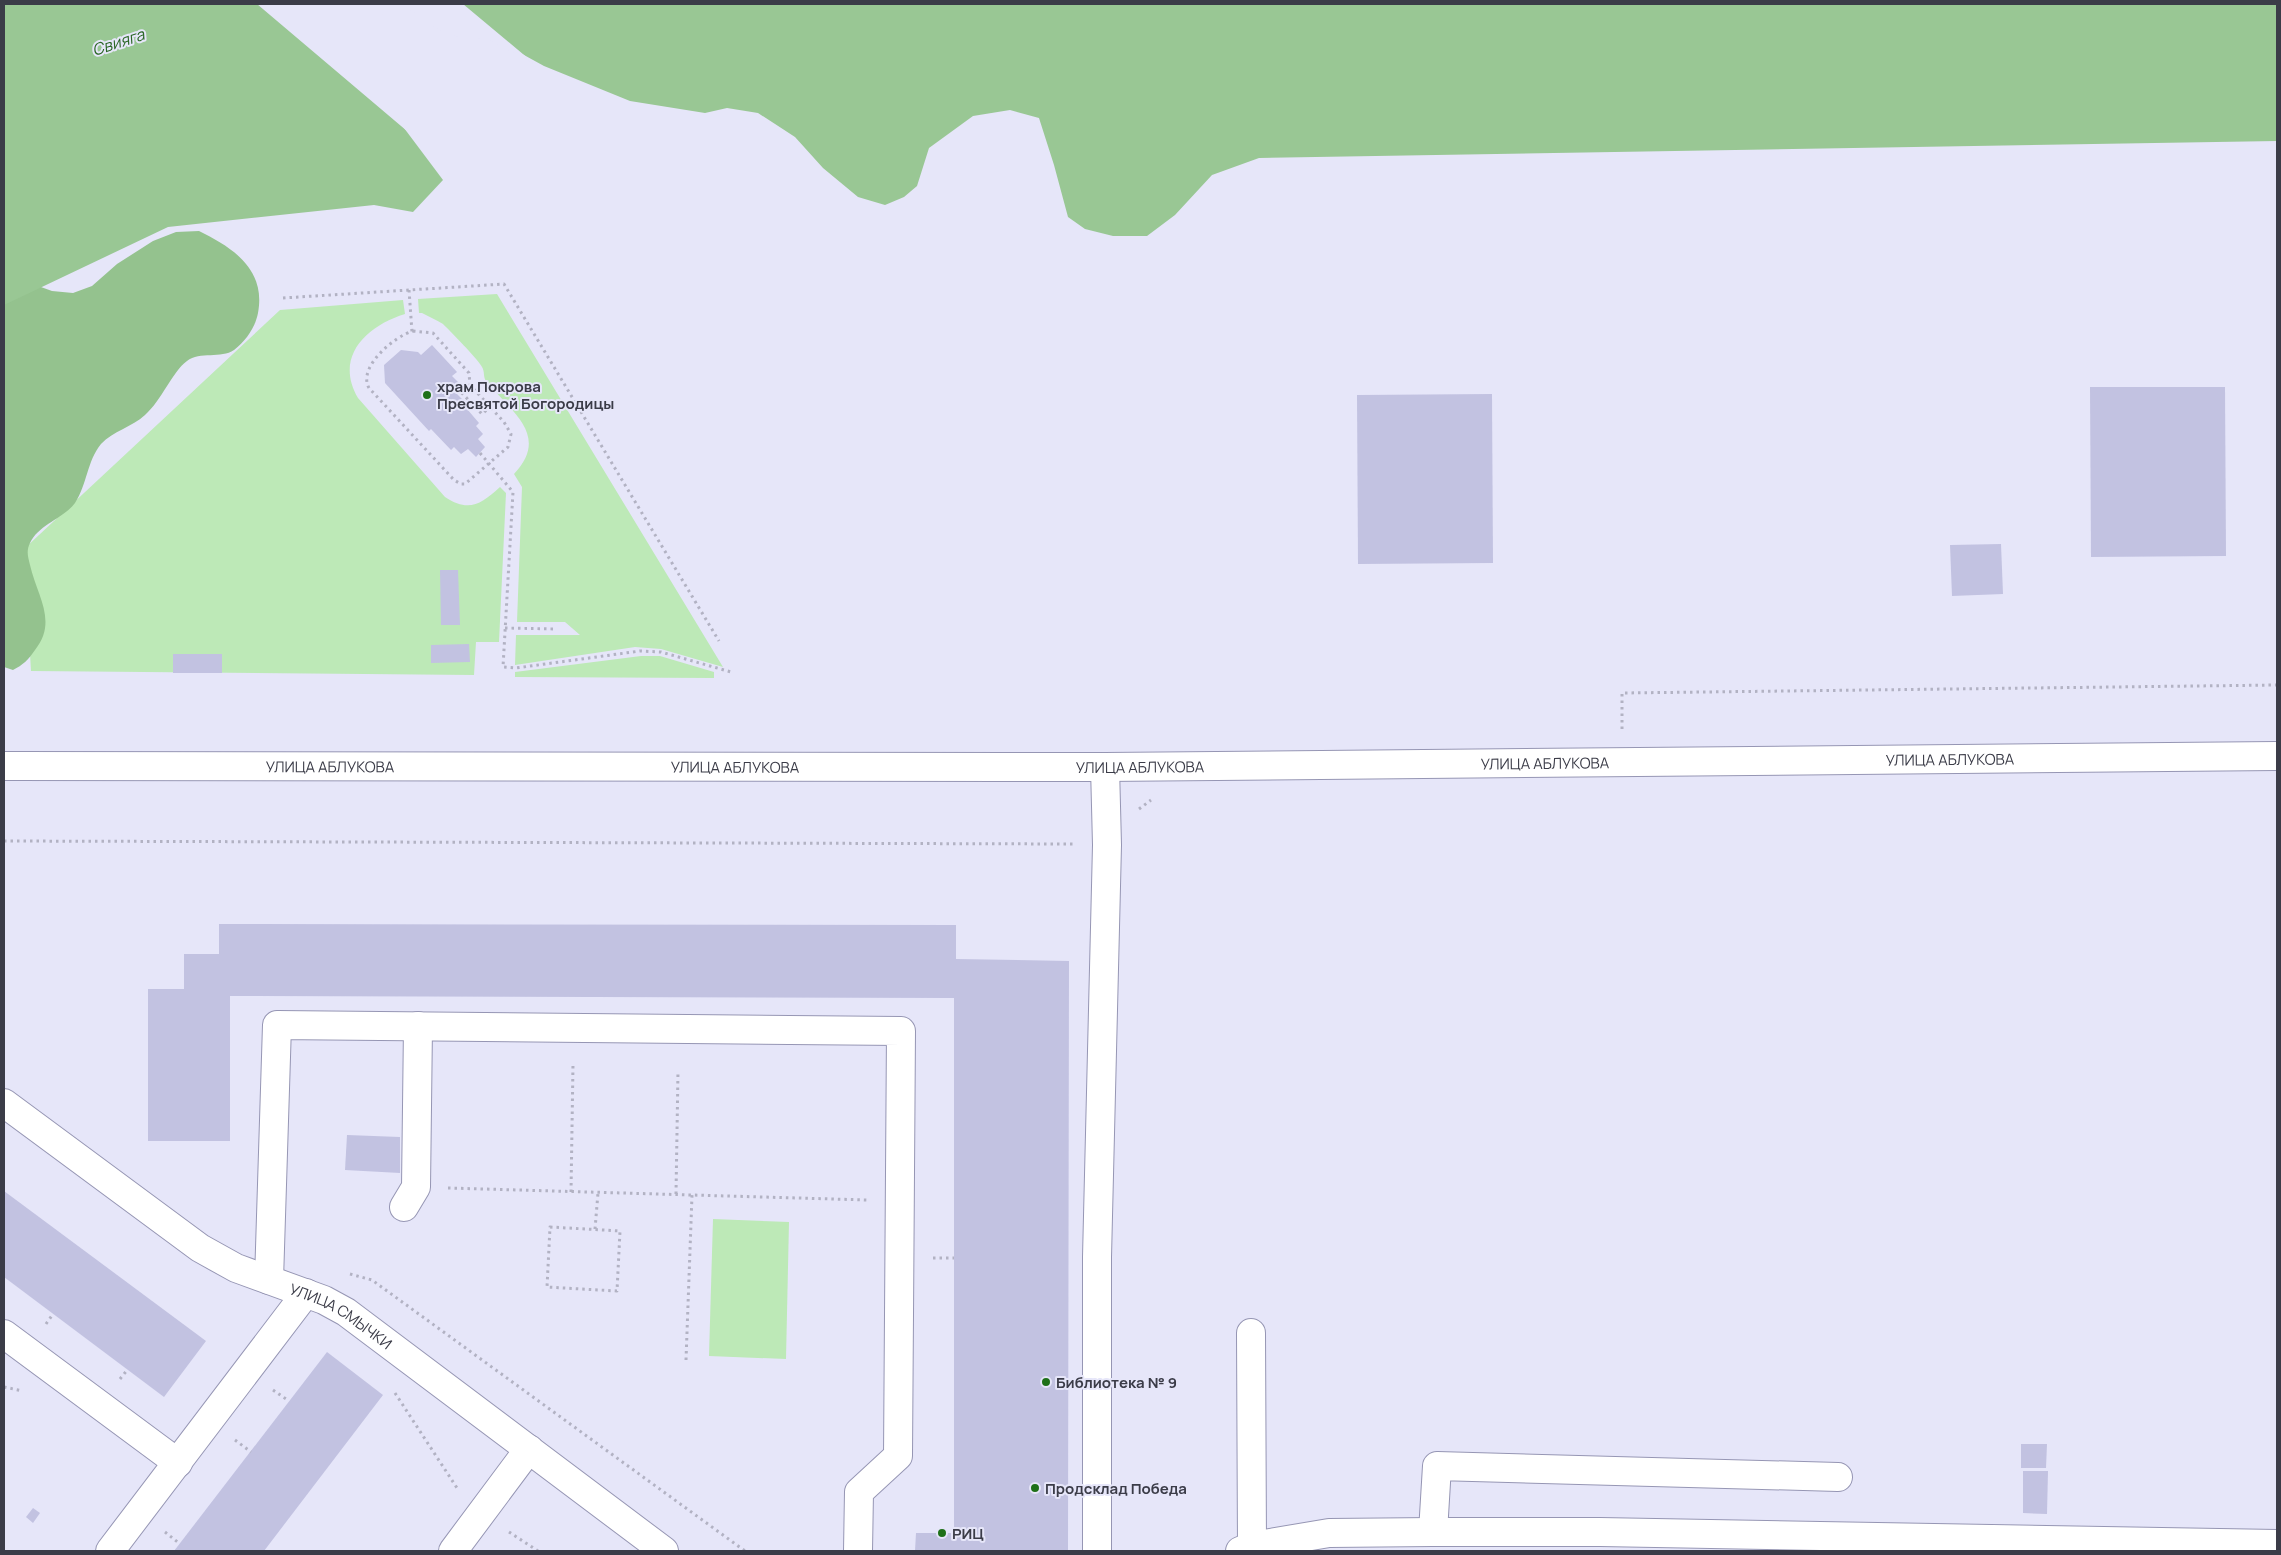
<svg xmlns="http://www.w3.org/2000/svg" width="2281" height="1555" font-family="Manrope,sans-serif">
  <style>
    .green { fill: #bde9b7 }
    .forest { fill: #94c28e }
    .water { fill: #99c794 }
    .pier { fill: #e6e6f9 }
    .building { fill: #c2c2e1 }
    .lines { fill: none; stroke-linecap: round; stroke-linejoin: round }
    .minor-casing { stroke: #9696b4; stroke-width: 30 }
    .path { stroke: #b2b2c3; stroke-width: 3; stroke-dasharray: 2.5 4; stroke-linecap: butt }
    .minor { stroke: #fff; stroke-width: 28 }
    .poi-dot { fill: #1e7018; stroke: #e6e6f9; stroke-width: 2 }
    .labels { text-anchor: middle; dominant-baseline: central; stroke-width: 4; stroke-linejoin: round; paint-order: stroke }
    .poi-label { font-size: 15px; font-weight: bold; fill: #3b3c48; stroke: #e6e6f9; text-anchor: start }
    .street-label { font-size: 15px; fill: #3b3c48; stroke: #e6e6f9 }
    .water-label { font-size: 16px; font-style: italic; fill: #296624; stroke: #e6e6f9 }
  </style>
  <rect width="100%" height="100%" fill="#e6e6f9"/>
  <!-- green -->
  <g class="green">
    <path d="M497,294l226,373 -62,-18 -26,-2 -120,18 1,-30h64l-15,-13h-48l5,-135 -8,-13c37,-39 -4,-63 -28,-93 -3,-4 -1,-9 -4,-14 -3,-7 -33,-37 -39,-43 -6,-4 -14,-7 -21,-11h-3l-1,-14z"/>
    <path d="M403,300l2,14c-39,12 -71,43 -47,84l87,99c24,16 36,7 55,-10l6,6 -7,149h-23l-2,33 -443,-4 -7,-122 256,-239z"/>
    <polygon points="641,656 660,656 714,672 714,678 515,677 515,672"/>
    <polygon points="713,1219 789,1222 786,1359 709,1356"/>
  </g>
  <!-- forest -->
  <path class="forest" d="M199,231c35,17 67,39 59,82 -3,15 -12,28 -24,37 -13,9 -34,1 -47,11 -15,11 -25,39 -42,54 -13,12 -32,16 -44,29 -14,17 -14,41 -26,59 -12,16 -36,21 -45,40 -4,8 -2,14 0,22 7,31 28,56 5,85 -7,10 -12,15 -22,20l-9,-3v-375l23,-10 25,9 21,2 19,-7 25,-22 36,-23 23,-9z"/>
  <!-- water -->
  <g class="water">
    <polygon points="4,4 387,4 357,46 398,120 443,180 413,212 374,205 168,227 4,305"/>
    <polygon points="405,4 2277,4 2277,141 1259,158 1212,175 1175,215 1147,236 1113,236 1085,229 1068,217 1054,165 1039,118 1010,110 973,116 929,148 917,186 904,197 885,205 858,197 823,168 795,137 758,113 727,108 705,113 630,101 544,66 491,37"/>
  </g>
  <!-- pier -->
  <g class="pier">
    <polygon points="257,4 390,4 361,45 382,62 393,85 401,119 414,137"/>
    <polygon points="402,4 463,4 536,65 490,40 446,35"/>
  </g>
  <!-- building -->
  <g class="building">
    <polygon points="432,345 457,372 452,376 460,384 453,390 463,400 461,402 479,423 476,426 483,434 478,439 485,447 476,457 468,449 461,454 454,447 451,450 431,429 429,431 385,383 384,365 401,350 418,352 421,355"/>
    <polygon points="2090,387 2225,387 2226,556 2091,557"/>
    <polygon points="1492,394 1493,563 1358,564 1357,395"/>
    <polygon points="2001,544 2003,594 1952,596 1950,545"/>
    <polygon points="440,570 458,570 460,625 441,625"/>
    <polygon points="469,644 470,662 431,663 431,645"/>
    <rect x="173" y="654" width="49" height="19"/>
    <polygon points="219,924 956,925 956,959 1069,961 1068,1551 915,1551 916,1533 954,1533 954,998 230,996 230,1141 148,1141 148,989 184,989 184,954 219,954"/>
    <polygon points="347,1135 400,1137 400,1173 345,1170"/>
    <polygon points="4,1191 206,1341 164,1397 4,1277"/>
    <polygon points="327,1352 383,1395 264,1551 174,1551"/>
    <polygon points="2021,1444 2047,1444 2046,1468 2021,1468"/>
    <polygon points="2023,1471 2048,1471 2047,1514 2023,1513"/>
    <polygon points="33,1508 40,1513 33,1523 26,1517"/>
  </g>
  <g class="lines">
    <defs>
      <g id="minor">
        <path id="s1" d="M4,766l1101,1 1172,-11"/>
        <path id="s2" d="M4,1103l196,145 36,20 88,32 22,12 318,239"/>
        <polyline points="404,1207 416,1187 418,1026"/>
        <polyline points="269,1280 277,1025 901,1031 898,1456 859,1492 858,1551"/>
        <polyline points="1251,1333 1252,1546"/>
        <polyline points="4,1334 178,1463"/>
        <polyline points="1433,1532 1437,1466 1838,1477"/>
        <polyline points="110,1551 306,1293"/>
        <polyline points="453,1551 529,1449"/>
        <polyline points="1097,1551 1097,1257 1107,845 1105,767"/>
        <polyline points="1240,1551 1252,1546 1329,1533 1433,1532 1600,1532 2277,1544"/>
      </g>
    </defs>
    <!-- minor casing -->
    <use href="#minor" class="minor-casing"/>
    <!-- path -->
    <g class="path">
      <polyline points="409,290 412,332"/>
      <polyline points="283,298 504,284 719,641"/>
      <path d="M413,331l20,2 36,40 1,12 34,37 7,12 -3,13 -43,37h-4l-7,-4 -85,-92c-12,-21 26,-52 44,-57z"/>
      <polyline points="457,388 482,414 490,407"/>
      <polyline points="480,453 513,492 503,667 516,668 640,651 661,652 731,672"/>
      <polyline points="505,628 557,629"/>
      <polyline points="1622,729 1622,693 2277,685"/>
      <polyline points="1139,809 1151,800"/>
      <polyline points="4,841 1073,844"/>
      <polyline points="448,1188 867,1200"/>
      <polyline points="571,1192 573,1064"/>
      <polyline points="676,1194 678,1071"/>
      <polygon points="550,1227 620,1231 617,1291 547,1287"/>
      <polyline points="595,1229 598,1193"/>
      <polyline points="933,1258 954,1258"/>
      <polyline points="350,1274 372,1280 745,1551"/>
      <polyline points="46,1324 53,1314"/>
      <polyline points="686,1360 692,1195"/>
      <polyline points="120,1379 128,1369"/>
      <polyline points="4,1387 23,1391"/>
      <polyline points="273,1390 289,1401"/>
      <polyline points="395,1393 457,1488"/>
      <polyline points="235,1440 251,1452"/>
      <polyline points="165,1532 180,1544"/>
      <polyline points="509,1532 538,1551"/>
    </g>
    <!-- minor -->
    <use href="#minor" class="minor"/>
  </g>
  <!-- markers -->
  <g class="poi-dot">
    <circle cx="427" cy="395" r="5"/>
    <circle cx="1046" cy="1382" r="5"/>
    <circle cx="1035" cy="1488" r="5"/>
    <circle cx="942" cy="1533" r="5"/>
  </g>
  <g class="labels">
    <!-- poi labels -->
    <g class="poi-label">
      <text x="437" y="386">храм Покрова<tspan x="437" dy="17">Пресвятой Богородицы</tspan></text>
      <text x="1056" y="1382">Библиотека № 9</text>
      <text x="1045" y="1488">Продсклад Победа</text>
      <text x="952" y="1533">РИЦ</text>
    </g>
    <!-- street labels -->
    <g class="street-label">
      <text stroke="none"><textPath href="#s1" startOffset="1946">УЛИЦА АБЛУКОВА</textPath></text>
      <text stroke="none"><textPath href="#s1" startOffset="1541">УЛИЦА АБЛУКОВА</textPath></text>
      <text stroke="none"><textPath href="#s1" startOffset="326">УЛИЦА АБЛУКОВА</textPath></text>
      <text stroke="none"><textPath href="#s1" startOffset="731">УЛИЦА АБЛУКОВА</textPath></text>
      <text stroke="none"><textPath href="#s1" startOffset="1136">УЛИЦА АБЛУКОВА</textPath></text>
      <text stroke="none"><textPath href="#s2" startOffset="401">УЛИЦА СМЫЧКИ</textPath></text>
    </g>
    <!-- water labels -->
    <g class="water-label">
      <text transform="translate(118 42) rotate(-18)">Свияга</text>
    </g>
  </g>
  <!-- border -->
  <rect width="2281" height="1555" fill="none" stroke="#3b3c48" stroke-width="10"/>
</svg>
